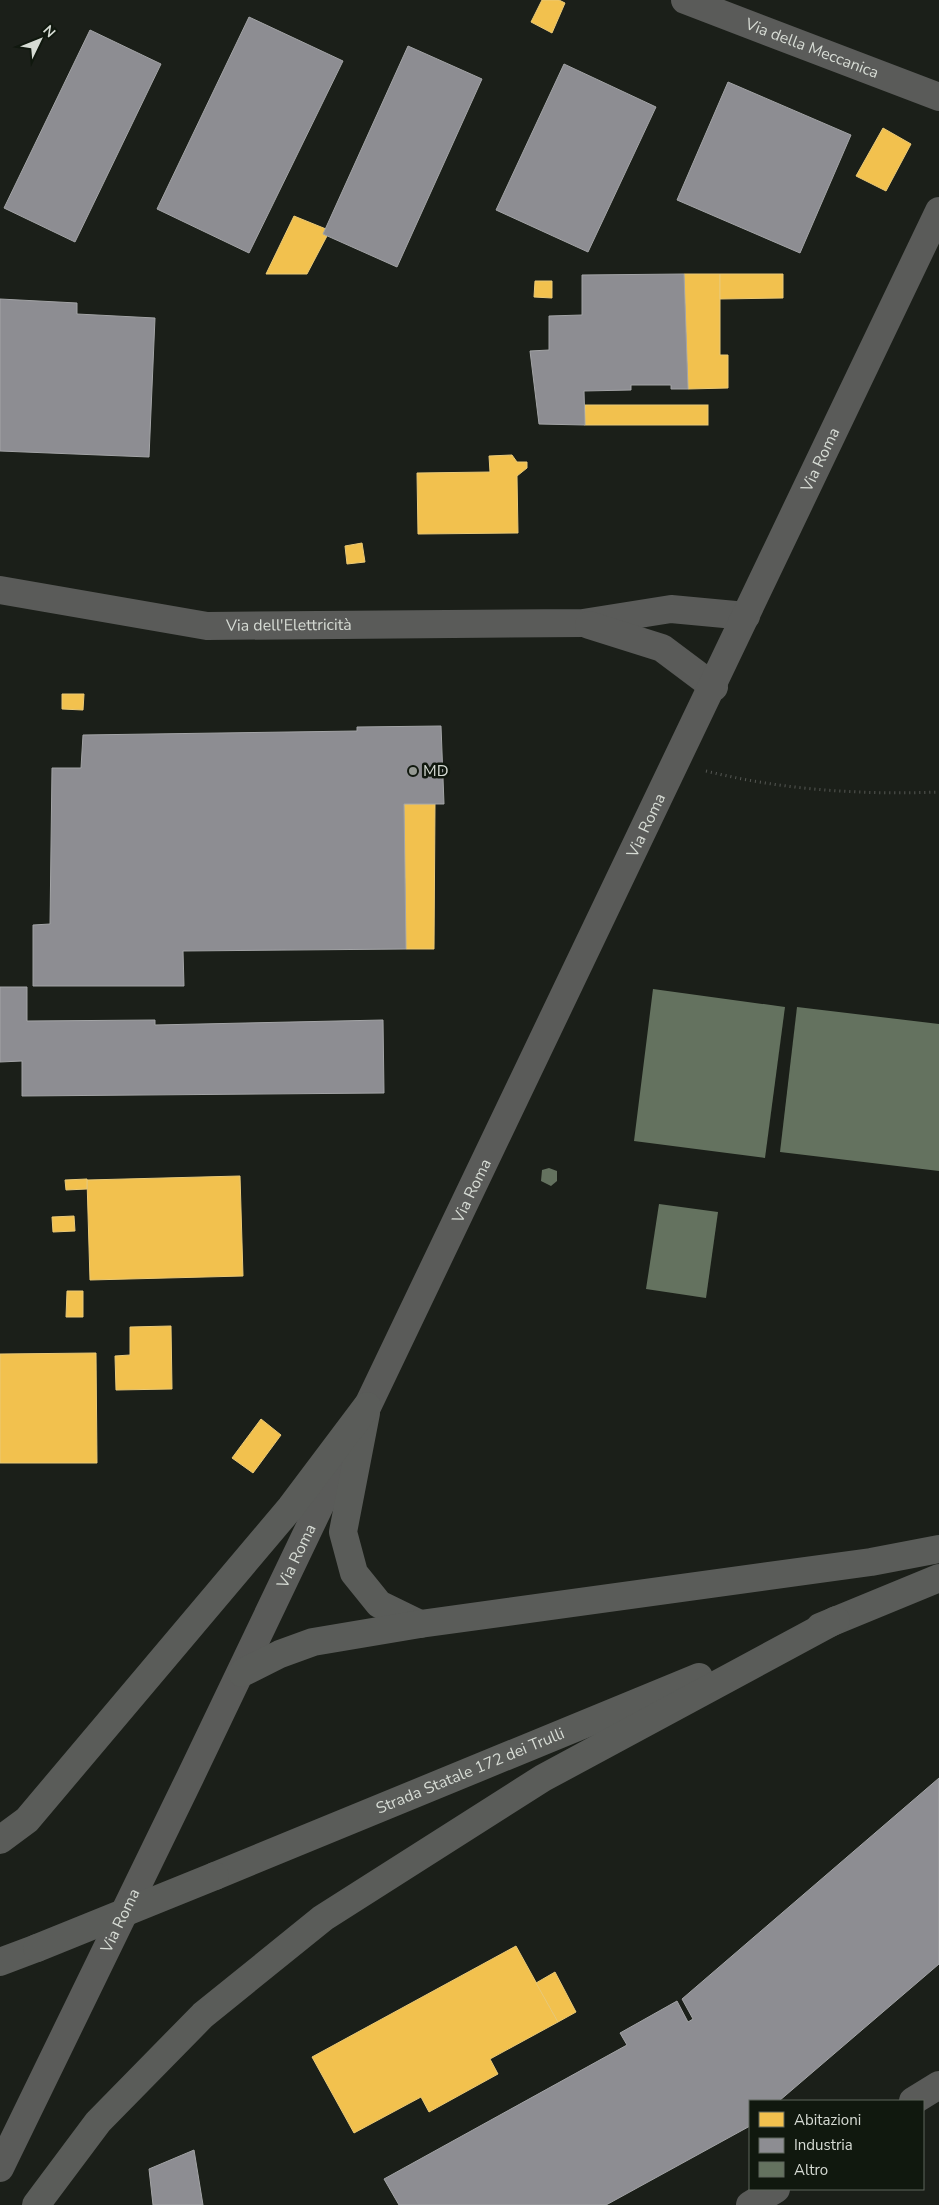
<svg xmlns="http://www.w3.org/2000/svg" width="939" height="2205" font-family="'Nunito Sans',sans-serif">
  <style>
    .homes { fill: #f2c14e; stroke: #eac976 }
    .industry { fill: #8d8d92; stroke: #a3a4a6 }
    .building { fill: #64725f }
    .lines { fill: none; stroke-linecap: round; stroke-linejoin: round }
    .path { stroke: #565854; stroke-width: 3; stroke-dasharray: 1 4; stroke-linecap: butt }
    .minor { stroke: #5a5b59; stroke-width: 28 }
    .tertiary { stroke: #5a5b59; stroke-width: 28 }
    .primary { stroke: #5a5c59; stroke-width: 28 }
    .primary-bridge { stroke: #5a5c59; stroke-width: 28 }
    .poi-dot { fill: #959993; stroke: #10180e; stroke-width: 2 }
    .labels { text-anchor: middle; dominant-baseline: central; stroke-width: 5; stroke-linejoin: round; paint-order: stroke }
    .street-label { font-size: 16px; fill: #d6dbd4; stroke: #10180e }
    .poi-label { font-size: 16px; fill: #d6dbd4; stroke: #10180e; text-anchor: start }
  </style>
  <rect width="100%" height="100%" fill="#1b1f19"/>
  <!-- homes -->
  <g class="homes">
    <polygon points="542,0 559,0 565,3 552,33 531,22"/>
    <polygon points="883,128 911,144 886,191 856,176"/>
    <polygon points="294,216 326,229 323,234 327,236 307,274 266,274"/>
    <polygon points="684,274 720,274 720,355 728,355 728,388 688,389"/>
    <polygon points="720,274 783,274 783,298 720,299"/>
    <polygon points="535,281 552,281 552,298 534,297"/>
    <rect x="585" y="405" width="123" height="20"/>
    <polygon points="512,455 517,462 527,462 527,468 517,476 518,533 418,534 417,473 490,472 489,456"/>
    <polygon points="362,543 365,562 347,564 345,546"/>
    <polygon points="62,694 84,694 83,710 62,709"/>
    <polygon points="404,804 435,804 434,949 406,949"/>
    <polygon points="240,1176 243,1276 90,1280 87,1180"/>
    <polygon points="87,1179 87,1189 66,1190 65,1180"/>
    <polygon points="74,1216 75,1231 53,1232 52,1217"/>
    <polygon points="67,1291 83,1291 83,1317 66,1317"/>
    <polygon points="171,1326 172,1389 116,1390 115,1356 130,1355 130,1327"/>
    <polygon points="96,1353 97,1463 0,1463 0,1354"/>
    <polygon points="261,1419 281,1435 253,1473 232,1458"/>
    <polygon points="516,1946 558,2022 490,2059 498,2074 429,2112 421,2097 354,2133 312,2057"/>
    <polygon points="555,1972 576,2012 558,2022 536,1983"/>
  </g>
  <!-- industry -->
  <g class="industry">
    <polygon points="249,17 343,61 249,253 157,209"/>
    <polygon points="90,30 161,64 75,242 4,208"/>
    <polygon points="408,46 482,79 397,267 323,234"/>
    <polygon points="564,64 656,107 588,252 496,210"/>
    <polygon points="728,82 851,135 800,253 677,200"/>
    <polygon points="684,274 688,389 671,389 671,385 631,385 631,390 584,391 585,425 539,424 530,351 549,350 549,316 582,315 582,275"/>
    <polygon points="0,299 77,303 77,314 155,318 149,457 0,451"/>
    <polygon points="441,726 444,804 404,804 406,949 183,951 184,986 33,986 33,925 50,924 52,768 81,768 83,735 357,731 357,727"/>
    <polygon points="0,987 27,987 27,1021 155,1020 155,1025 383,1020 384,1093 22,1096 22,1061 0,1062"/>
    <polygon points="939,1778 939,1964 779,2101 750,2101 750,2126 606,2205 399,2205 384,2179 627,2045 620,2033 677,2001 688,2022 693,2019 682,1999"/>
    <polygon points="194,2150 203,2205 153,2205 149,2169"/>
  </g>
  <!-- building -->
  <g class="building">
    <polygon points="653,989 785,1007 765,1158 634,1141"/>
    <polygon points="797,1007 939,1024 939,1171 780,1152"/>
    <polygon points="549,1168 557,1171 557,1181 551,1186 541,1181 542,1170"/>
    <polygon points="659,1204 718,1212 706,1298 646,1289"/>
  </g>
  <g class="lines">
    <!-- path -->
    <path class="path" d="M706,771c76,19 156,24 233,21"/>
    <!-- minor -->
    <g class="minor">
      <path id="s1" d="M685,0l254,97"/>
      <path id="s2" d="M0,590l207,36 376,-3 88,-14 75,7"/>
      <polyline points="589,625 662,648 714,687"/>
      <polyline points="913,2101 939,2085"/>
      <polyline points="750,2205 776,2189"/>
    </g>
    <!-- tertiary -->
    <path class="tertiary" id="s3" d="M0,2168c318,-650 628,-1304 939,-1957"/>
    <!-- primary -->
    <g class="primary">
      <polyline points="366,1413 343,1532 354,1573 379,1604 420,1624"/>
      <polyline points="820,1627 939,1578"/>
      <polyline points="242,1673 280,1654 313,1642 420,1624 871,1562 939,1549"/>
      <polyline points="0,1840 27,1820 291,1507 367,1406"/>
      <path id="s4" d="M215,1876l484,-199"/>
      <polyline points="0,1962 37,1948"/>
      <polyline points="36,2205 98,2122 203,2015 323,1918 543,1778 836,1620"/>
    </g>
    <!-- primary-bridge -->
    <polyline class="primary-bridge" points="37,1948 215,1876"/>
  </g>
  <!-- markers -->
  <circle class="poi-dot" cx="413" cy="771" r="5"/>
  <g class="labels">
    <!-- street labels -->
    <g class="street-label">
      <text stroke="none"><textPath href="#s1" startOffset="136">Via della Meccanica</textPath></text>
      <text stroke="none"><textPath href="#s3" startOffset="1895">Via Roma</textPath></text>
      <text stroke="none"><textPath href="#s2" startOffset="292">Via dell'Elettricità</textPath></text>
      <text stroke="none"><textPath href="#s3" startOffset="1490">Via Roma</textPath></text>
      <text stroke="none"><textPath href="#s3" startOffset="1085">Via Roma</textPath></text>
      <text stroke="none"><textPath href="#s3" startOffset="680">Via Roma</textPath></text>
      <text stroke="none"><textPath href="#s4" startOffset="276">Strada Statale 172 dei Trulli</textPath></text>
      <text stroke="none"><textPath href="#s3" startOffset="275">Via Roma</textPath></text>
    </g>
    <!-- poi labels -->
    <g class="poi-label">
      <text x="423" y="771">MD</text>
    </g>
  </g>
  <!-- legend -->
  <rect x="749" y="2100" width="175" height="90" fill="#10180e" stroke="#5f665d"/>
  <rect x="759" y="2112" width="25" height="15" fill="#f2c14e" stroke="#5f665d"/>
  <text x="794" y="2125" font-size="15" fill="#d6dbd4">Abitazioni</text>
  <rect x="759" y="2138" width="25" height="15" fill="#8d8d92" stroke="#5f665d"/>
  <text x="794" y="2150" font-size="15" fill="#d6dbd4">Industria</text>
  <rect x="759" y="2162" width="25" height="15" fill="#64725f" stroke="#5f665d"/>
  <text x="794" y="2175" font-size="15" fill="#d6dbd4">Altro</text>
  <!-- north arrow -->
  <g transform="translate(40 40) rotate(47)" stroke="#10180e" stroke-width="4" paint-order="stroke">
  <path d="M0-4L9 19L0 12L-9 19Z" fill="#d6dbd4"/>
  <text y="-8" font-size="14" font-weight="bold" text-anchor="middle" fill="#d6dbd4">N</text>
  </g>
</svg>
